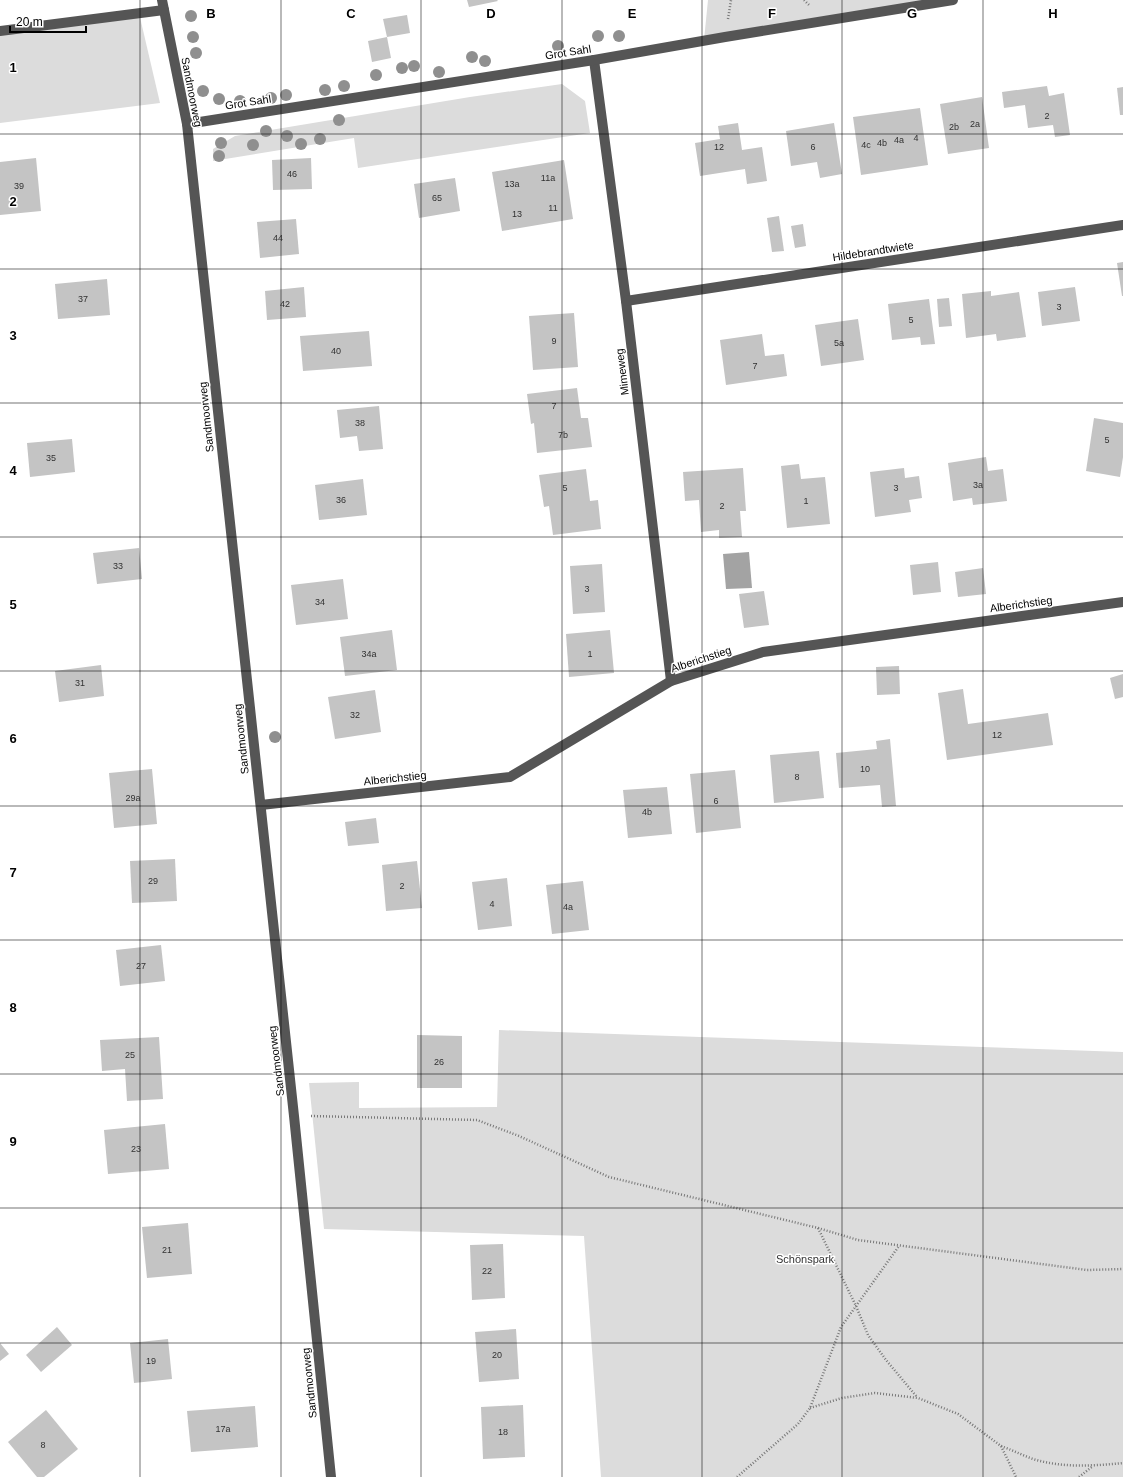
<svg xmlns="http://www.w3.org/2000/svg" width="1123" height="1477" font-family="Helvetica,sans-serif">
  <style>
    .green { fill: #dcdcdc }
    .water { fill: #a3a3a3 }
    .building { fill: #c4c4c4 }
    .lines { fill: none; stroke-linecap: round; stroke-linejoin: round }
    .path { stroke: #777; stroke-width: 2.5; stroke-dasharray: 1 2; stroke-linecap: butt }
    .minor { stroke: #555; stroke-width: 10 }
    .tree { fill: #8f8f8f }
    .grid { fill: none; stroke: #000; stroke-width: 1; stroke-opacity: 0.55 }
    .labels { text-anchor: middle; dominant-baseline: central; stroke-width: 3; stroke-linejoin: round; paint-order: stroke }
    .number-label { font-size: 9px; fill: #313131 }
    .street-label { font-size: 11px; fill: #000; stroke: #fff }
    .park-label { font-size: 11px; fill: #333; stroke: #fff }
    .grid-label { font-size: 13px; text-anchor: middle; font-weight: bold; fill: #000; stroke: #fff; stroke-width: 3; stroke-linejoin: round; paint-order: stroke }
  </style>
  <rect width="100%" height="100%" fill="#fff"/>
  <!-- green -->
  <g class="green">
    <polygon points="708,0 949,0 704,40"/>
    <polygon points="139,13 160,103 0,123 0,31"/>
    <polygon points="562,84 585,101 590,133 358,168 354,138 213,161 213,149 235,136 470,97"/>
    <polygon points="499,1030 1123,1052 1123,1477 601,1477 584,1236 324,1229 309,1083 359,1082 359,1108 497,1107"/>
  </g>
  <!-- water -->
  <polygon class="water" points="749,552 752,588 726,589 723,554"/>
  <!-- building -->
  <g class="building">
    <polygon points="467,0 497,0 498,1 469,7"/>
    <polygon points="407,15 410,33 387,37 383,19"/>
    <polygon points="387,37 391,58 372,62 368,41"/>
    <polygon points="1047,86 1049,96 1064,93 1070,135 1055,137 1053,125 1028,128 1025,105 1004,108 1002,92"/>
    <polygon points="1123,87 1123,115 1120,115 1117,88"/>
    <polygon points="982,97 989,148 948,154 940,104"/>
    <polygon points="920,108 928,165 861,175 853,117"/>
    <polygon points="738,123 742,150 762,147 767,181 747,184 745,169 700,176 695,143 720,139 718,126"/>
    <polygon points="834,123 842,174 820,178 817,162 791,166 786,131"/>
    <polygon points="36,158 41,211 0,215 0,162"/>
    <polygon points="311,158 312,189 273,190 272,160"/>
    <polygon points="564,160 573,219 502,231 492,172"/>
    <polygon points="455,178 460,211 419,218 414,184"/>
    <polygon points="779,216 784,251 772,252 767,218"/>
    <polygon points="296,219 299,254 260,258 257,222"/>
    <polygon points="803,224 806,246 795,248 791,226"/>
    <polygon points="1123,262 1123,296 1122,296 1117,263"/>
    <polygon points="107,279 110,315 58,319 55,284"/>
    <polygon points="304,287 306,317 267,320 265,291"/>
    <polygon points="1075,287 1080,321 1042,326 1038,292"/>
    <polygon points="991,291 991,296 1019,292 1026,337 997,341 996,334 966,338 962,294"/>
    <polygon points="949,298 952,326 939,327 937,299"/>
    <polygon points="929,299 935,344 921,345 920,337 892,340 888,304"/>
    <polygon points="574,313 578,367 533,370 529,316"/>
    <polygon points="858,319 864,360 821,366 815,325"/>
    <polygon points="369,331 372,366 303,371 300,336"/>
    <polygon points="762,334 765,356 784,354 787,376 726,385 720,340"/>
    <polygon points="577,388 581,418 588,418 592,447 537,453 534,423 531,424 527,394"/>
    <polygon points="379,406 383,449 359,451 357,436 340,438 337,410"/>
    <polygon points="1094,418 1123,423 1123,457 1120,477 1086,471"/>
    <polygon points="72,439 75,472 30,477 27,443"/>
    <polygon points="986,457 988,471 1003,469 1007,501 973,505 972,498 953,501 948,463"/>
    <polygon points="799,464 801,479 825,477 830,524 787,528 781,466"/>
    <polygon points="743,468 746,511 740,511 742,537 719,538 719,530 701,532 699,500 685,501 683,472"/>
    <polygon points="904,468 905,478 919,476 922,498 909,500 911,512 875,517 870,472"/>
    <polygon points="586,469 590,501 598,500 601,529 553,535 549,506 544,507 539,475"/>
    <polygon points="363,479 367,515 319,520 315,485"/>
    <polygon points="139,548 142,579 97,584 93,553"/>
    <polygon points="938,562 941,592 913,595 910,565"/>
    <polygon points="602,564 605,612 573,614 570,566"/>
    <polygon points="983,568 986,594 958,597 955,572"/>
    <polygon points="343,579 348,619 296,625 291,585"/>
    <polygon points="764,591 769,625 744,628 739,594"/>
    <polygon points="392,630 397,670 345,676 340,637"/>
    <polygon points="610,630 614,673 569,677 566,634"/>
    <polygon points="101,665 104,696 59,702 55,671"/>
    <polygon points="899,666 900,694 877,695 876,667"/>
    <polygon points="1123,674 1123,697 1115,699 1110,678"/>
    <polygon points="963,689 968,724 1048,713 1053,745 947,760 938,693"/>
    <polygon points="375,690 381,732 335,739 328,697"/>
    <polygon points="890,739 896,806 882,807 880,785 839,788 836,753 877,749 876,741"/>
    <polygon points="819,751 824,798 774,803 770,755"/>
    <polygon points="152,769 157,824 114,828 109,773"/>
    <polygon points="735,770 741,828 696,833 690,774"/>
    <polygon points="667,787 672,834 628,838 623,790"/>
    <polygon points="376,818 379,843 348,846 345,822"/>
    <polygon points="175,859 177,901 132,903 130,861"/>
    <polygon points="417,861 422,908 386,911 382,865"/>
    <polygon points="507,878 512,926 478,930 472,882"/>
    <polygon points="583,881 589,930 552,934 546,885"/>
    <polygon points="161,945 165,981 120,986 116,950"/>
    <polygon points="417,1035 462,1036 462,1088 417,1088"/>
    <polygon points="159,1037 163,1099 127,1101 125,1069 102,1071 100,1040"/>
    <polygon points="165,1124 169,1169 108,1174 104,1130"/>
    <polygon points="188,1223 192,1274 147,1278 142,1227"/>
    <polygon points="503,1244 505,1298 472,1300 470,1245"/>
    <polygon points="57,1327 72,1345 41,1372 26,1355"/>
    <polygon points="516,1329 519,1379 479,1382 475,1332"/>
    <polygon points="168,1339 172,1379 134,1383 130,1343"/>
    <polygon points="0,1343 9,1354 0,1361"/>
    <polygon points="523,1405 525,1457 483,1459 481,1407"/>
    <polygon points="255,1406 258,1447 191,1452 187,1411"/>
    <polygon points="46,1410 78,1449 44,1477 37,1477 8,1442"/>
  </g>
  <g class="lines">
    <!-- path -->
    <g class="path">
      <polyline points="804,0 809,5"/>
      <polyline points="728,19 731,0"/>
      <polyline points="311,1116 477,1120 519,1136 609,1177 818,1228 858,1240 1087,1270 1123,1269"/>
      <polyline points="818,1228 856,1306 868,1335 886,1360 917,1397"/>
      <polyline points="810,1408 842,1398 875,1393 918,1398 958,1414 1001,1446 1016,1477"/>
      <path d="M1001,1446c11,4 21,9 32,13 29,9 60,7 90,4"/>
      <polyline points="737,1477 798,1424 810,1408 841,1327 899,1246"/>
      <polyline points="1079,1477 1093,1466"/>
    </g>
    <!-- minor -->
    <g class="minor">
      <polyline points="162,0 187,124 294,1116 331,1477"/>
      <polyline points="0,31 164,10"/>
      <polyline points="594,60 626,301 671,681"/>
      <polyline points="187,124 594,60 725,37 953,0"/>
      <polyline points="626,301 1123,225"/>
      <polyline points="261,805 510,777 671,681 763,652 1123,602"/>
    </g>
  </g>
  <!-- trees -->
  <g class="tree">
    <circle cx="191" cy="16" r="6"/>
    <circle cx="598" cy="36" r="6"/>
    <circle cx="619" cy="36" r="6"/>
    <circle cx="193" cy="37" r="6"/>
    <circle cx="558" cy="46" r="6"/>
    <circle cx="196" cy="53" r="6"/>
    <circle cx="472" cy="57" r="6"/>
    <circle cx="485" cy="61" r="6"/>
    <circle cx="414" cy="66" r="6"/>
    <circle cx="402" cy="68" r="6"/>
    <circle cx="439" cy="72" r="6"/>
    <circle cx="376" cy="75" r="6"/>
    <circle cx="344" cy="86" r="6"/>
    <circle cx="325" cy="90" r="6"/>
    <circle cx="203" cy="91" r="6"/>
    <circle cx="286" cy="95" r="6"/>
    <circle cx="271" cy="98" r="6"/>
    <circle cx="219" cy="99" r="6"/>
    <circle cx="240" cy="101" r="6"/>
    <circle cx="339" cy="120" r="6"/>
    <circle cx="266" cy="131" r="6"/>
    <circle cx="287" cy="136" r="6"/>
    <circle cx="320" cy="139" r="6"/>
    <circle cx="221" cy="143" r="6"/>
    <circle cx="301" cy="144" r="6"/>
    <circle cx="253" cy="145" r="6"/>
    <circle cx="219" cy="156" r="6"/>
    <circle cx="275" cy="737" r="6"/>
  </g>
  <!-- grid -->
  <path class="grid" d="M140,0v1477M281,0v1477M421,0v1477M562,0v1477M702,0v1477M842,0v1477M983,0v1477M0,134h1123M0,269h1123M0,403h1123M0,537h1123M0,671h1123M0,806h1123M0,940h1123M0,1074h1123M0,1208h1123M0,1343h1123"/>
  <g class="labels">
    <!-- number labels -->
    <g class="number-label">
      <text x="1047" y="116">2</text>
      <text x="975" y="124">2a</text>
      <text x="954" y="127">2b</text>
      <text x="916" y="138">4</text>
      <text x="899" y="140">4a</text>
      <text x="882" y="143">4b</text>
      <text x="866" y="145">4c</text>
      <text x="719" y="147">12</text>
      <text x="813" y="147">6</text>
      <text x="292" y="174">46</text>
      <text x="548" y="178">11a</text>
      <text x="512" y="184">13a</text>
      <text x="19" y="186">39</text>
      <text x="437" y="198">65</text>
      <text x="553" y="208">11</text>
      <text x="517" y="214">13</text>
      <text x="278" y="238">44</text>
      <text x="83" y="299">37</text>
      <text x="285" y="304">42</text>
      <text x="1059" y="307">3</text>
      <text x="911" y="320">5</text>
      <text x="554" y="341">9</text>
      <text x="839" y="343">5a</text>
      <text x="336" y="351">40</text>
      <text x="755" y="366">7</text>
      <text x="554" y="406">7</text>
      <text x="360" y="423">38</text>
      <text x="563" y="435">7b</text>
      <text x="1107" y="440">5</text>
      <text x="51" y="458">35</text>
      <text x="978" y="485">3a</text>
      <text x="565" y="488">5</text>
      <text x="896" y="488">3</text>
      <text x="341" y="500">36</text>
      <text x="806" y="501">1</text>
      <text x="722" y="506">2</text>
      <text x="118" y="566">33</text>
      <text x="587" y="589">3</text>
      <text x="320" y="602">34</text>
      <text x="369" y="654">34a</text>
      <text x="590" y="654">1</text>
      <text x="80" y="683">31</text>
      <text x="355" y="715">32</text>
      <text x="997" y="735">12</text>
      <text x="865" y="769">10</text>
      <text x="797" y="777">8</text>
      <text x="133" y="798">29a</text>
      <text x="716" y="801">6</text>
      <text x="647" y="812">4b</text>
      <text x="153" y="881">29</text>
      <text x="402" y="886">2</text>
      <text x="492" y="904">4</text>
      <text x="568" y="907">4a</text>
      <text x="141" y="966">27</text>
      <text x="130" y="1055">25</text>
      <text x="439" y="1062">26</text>
      <text x="136" y="1149">23</text>
      <text x="167" y="1250">21</text>
      <text x="487" y="1271">22</text>
      <text x="497" y="1355">20</text>
      <text x="151" y="1361">19</text>
      <text x="223" y="1429">17a</text>
      <text x="503" y="1432">18</text>
      <text x="43" y="1445">8</text>
    </g>
    <!-- street labels -->
    <g class="street-label">
      <text transform="translate(568 52) rotate(-9)">Grot Sahl</text>
      <text transform="translate(192 92) rotate(79)">Sandmoorweg</text>
      <text transform="translate(248 102) rotate(-9)">Grot Sahl</text>
      <text transform="translate(873 251) rotate(-9)">Hildebrandtwiete</text>
      <text transform="translate(622 372) rotate(-97)">Mimeweg</text>
      <text transform="translate(206 417) rotate(-96)">Sandmoorweg</text>
      <text transform="translate(1021 604) rotate(-8)">Alberichstieg</text>
      <text transform="translate(701 659) rotate(-18)">Alberichstieg</text>
      <text transform="translate(241 739) rotate(-96)">Sandmoorweg</text>
      <text transform="translate(395 778) rotate(-6)">Alberichstieg</text>
      <text transform="translate(276 1061) rotate(-97)">Sandmoorweg</text>
      <text transform="translate(309 1383) rotate(-96)">Sandmoorweg</text>
    </g>
    <!-- park labels -->
    <g class="park-label">
      <text x="805" y="1259">Schönspark</text>
    </g>
  </g>
  <g class="grid-label">
    <text x="211" y="18">B</text>
    <text x="351" y="18">C</text>
    <text x="491" y="18">D</text>
    <text x="632" y="18">E</text>
    <text x="772" y="18">F</text>
    <text x="912" y="18">G</text>
    <text x="1053" y="18">H</text>
    <text x="13" y="72">1</text>
    <text x="13" y="206">2</text>
    <text x="13" y="340">3</text>
    <text x="13" y="475">4</text>
    <text x="13" y="609">5</text>
    <text x="13" y="743">6</text>
    <text x="13" y="877">7</text>
    <text x="13" y="1012">8</text>
    <text x="13" y="1146">9</text>
  </g>
  <!-- scale -->
  <path d="M10 26v6h76v-6" fill="none" stroke="#000000" stroke-width="2"/>
  <text x="16" y="26" font-size="12" fill="#000000" stroke="#ffffff" stroke-width="3" paint-order="stroke">20 m</text>
</svg>
